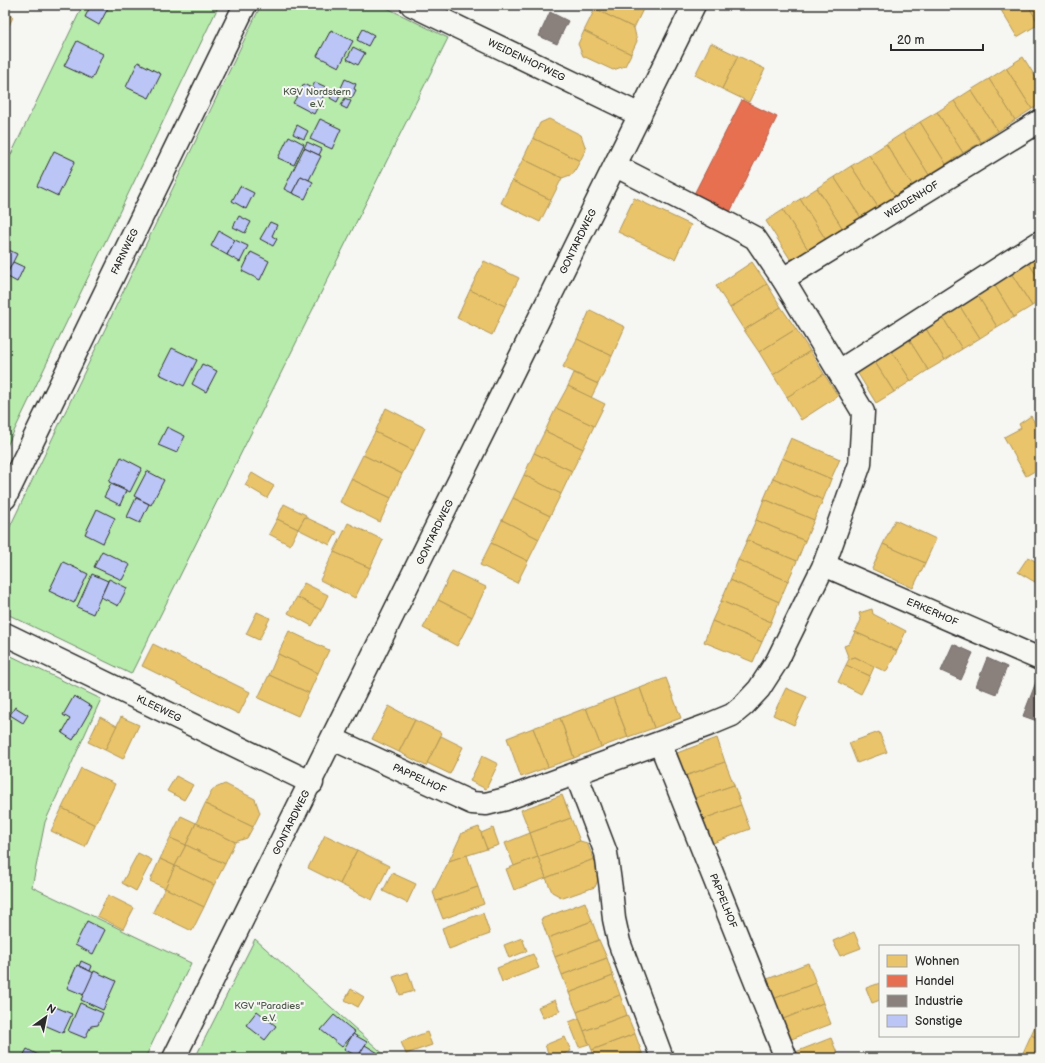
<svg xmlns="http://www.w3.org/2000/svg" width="1045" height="1063" font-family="'Balsamiq Sans',sans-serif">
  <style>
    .green { fill: #b7ebac; stroke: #718b6c }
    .homes { fill: #e9c46a; stroke: #b09657 }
    .shops { fill: #e76f51; stroke: #af5b46 }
    .industry { fill: #8a817c; stroke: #6e6764 }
    .building { fill: #bbc6f7; stroke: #2b2b2b }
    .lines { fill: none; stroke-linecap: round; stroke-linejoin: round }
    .minor-casing { stroke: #2b2b2b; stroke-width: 25 }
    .minor { stroke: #f6f6f2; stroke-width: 22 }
    .labels { text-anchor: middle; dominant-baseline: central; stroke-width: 4; stroke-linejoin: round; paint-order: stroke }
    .street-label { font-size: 10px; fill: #2b2b2b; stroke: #f6f6f2 }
    .park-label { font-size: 10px; fill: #4e5b4b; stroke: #f6f6f2 }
  </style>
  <rect width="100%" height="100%" fill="#f6f6f2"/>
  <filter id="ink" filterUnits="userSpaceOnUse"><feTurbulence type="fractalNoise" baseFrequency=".025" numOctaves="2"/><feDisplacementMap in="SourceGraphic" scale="8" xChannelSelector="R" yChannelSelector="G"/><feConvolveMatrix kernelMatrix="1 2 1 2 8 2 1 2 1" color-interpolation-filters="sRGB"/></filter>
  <g filter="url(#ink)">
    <!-- green -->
    <g class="green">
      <polygon points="83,5 219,5 5,450 5,165 6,165"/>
      <polygon points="261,5 381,5 448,38 131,674 5,613 5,537"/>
      <polygon points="5,653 101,699 45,822 32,887 191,963 145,1058 5,1058"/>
      <polygon points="255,939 388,1058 195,1058"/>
    </g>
    <!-- homes -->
    <g class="homes">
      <polygon points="5,5 12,5 7,14 13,17 5,34"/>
      <polygon points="597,5 645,5 634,28 595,9"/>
      <polygon points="998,5 1028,5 1039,24 1017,37"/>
      <polygon points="1028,5 1040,5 1040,24 1039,24"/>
      <polygon points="595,9 634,28 637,41 631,54 584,31"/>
      <polygon points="584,31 631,54 625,66 613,70 583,56 578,44"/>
      <polygon points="711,43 738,56 722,89 695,75"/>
      <polygon points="738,56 765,69 749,102 722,89"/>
      <polygon points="1023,57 1040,84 1040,104 1032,109 1006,68"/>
      <polygon points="1006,68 1032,109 1015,120 989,79"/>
      <polygon points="989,79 1015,120 998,131 971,90"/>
      <polygon points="971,90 998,131 981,142 954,101"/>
      <polygon points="954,101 981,142 963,153 937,112"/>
      <polygon points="937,112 963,153 946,164 920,122"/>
      <polygon points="549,119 581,135 586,149 580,161 533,138 540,123"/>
      <polygon points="920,122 946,164 929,175 903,133"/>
      <polygon points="903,133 929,175 912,185 886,144"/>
      <polygon points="533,138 580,161 573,174 562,178 523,159"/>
      <polygon points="886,144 912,185 895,196 869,155"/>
      <polygon points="869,155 895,196 878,207 851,166"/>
      <polygon points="523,159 562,178 551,200 512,181"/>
      <polygon points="851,166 878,207 861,218 834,177"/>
      <polygon points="834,177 861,218 843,229 817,188"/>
      <polygon points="512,181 551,200 540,222 501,203"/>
      <polygon points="817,188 843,229 826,240 800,199"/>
      <polygon points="634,198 691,225 675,259 618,232"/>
      <polygon points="800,199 826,240 809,251 783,210"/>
      <polygon points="783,210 809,251 792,262 766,221"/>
      <polygon points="1040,251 1040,281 1026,259"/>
      <polygon points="1026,259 1040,281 1040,301 1032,306 1009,270"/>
      <polygon points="484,261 519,278 505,306 470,290"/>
      <polygon points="752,262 767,284 730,308 716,286"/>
      <polygon points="1009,270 1032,306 1014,317 992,281"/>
      <polygon points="992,281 1014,317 997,327 975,291"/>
      <polygon points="767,284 781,307 744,330 730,308"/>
      <polygon points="470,290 505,306 492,335 457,318"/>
      <polygon points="975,291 997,327 980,338 957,302"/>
      <polygon points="957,302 980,338 962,349 940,313"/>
      <polygon points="781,307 796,329 759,352 744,330"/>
      <polygon points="590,310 625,327 612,356 577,339"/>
      <polygon points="940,313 962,349 945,360 923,324"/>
      <polygon points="923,324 945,360 928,370 906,335"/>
      <polygon points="796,329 810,351 773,375 759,352"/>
      <polygon points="906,335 928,370 911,381 888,345"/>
      <polygon points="577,339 612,356 598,384 563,367"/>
      <polygon points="888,345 911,381 894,392 871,356"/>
      <polygon points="810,351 824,374 787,397 773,375"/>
      <polygon points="871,356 894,392 876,403 854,367"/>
      <polygon points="574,373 598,384 591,398 568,386"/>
      <polygon points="824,374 838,396 801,420 787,397"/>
      <polygon points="568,386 605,404 594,426 556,408"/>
      <polygon points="386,408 425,428 414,451 375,432"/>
      <polygon points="556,408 594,426 583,449 545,431"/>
      <polygon points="1031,416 1040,432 1040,468 1026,476 1004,437 1021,428 1019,424"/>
      <polygon points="545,431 583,449 572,471 534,453"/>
      <polygon points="375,432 414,451 402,474 363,455"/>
      <polygon points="791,438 840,459 831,479 782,458"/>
      <polygon points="534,453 572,471 561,494 524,475"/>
      <polygon points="363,455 402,474 391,498 351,479"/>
      <polygon points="782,458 831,479 823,500 773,478"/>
      <polygon points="252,473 274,486 267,498 245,485"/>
      <polygon points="524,475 561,494 550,516 513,498"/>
      <polygon points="773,478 823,500 814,520 764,499"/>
      <polygon points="351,479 391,498 380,522 340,502"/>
      <polygon points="513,498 550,516 539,539 502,520"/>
      <polygon points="764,499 814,520 805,541 756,520"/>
      <polygon points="284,504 306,515 298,529 277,519"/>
      <polygon points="305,517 337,532 330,545 298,529"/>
      <polygon points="277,519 298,529 290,545 269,534"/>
      <polygon points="502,520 539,539 528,561 491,543"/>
      <polygon points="756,520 805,541 797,561 747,540"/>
      <polygon points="895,520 936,539 925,563 883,544"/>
      <polygon points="348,523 383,540 370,568 334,552"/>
      <polygon points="747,540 797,561 788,581 738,560"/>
      <polygon points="491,543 528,561 517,583 480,565"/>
      <polygon points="883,544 925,563 913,588 872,569"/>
      <polygon points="334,552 370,568 355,598 320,580"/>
      <polygon points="1028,557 1040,564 1040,585 1018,572"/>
      <polygon points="738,560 788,581 779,602 730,580"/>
      <polygon points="452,571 486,587 472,617 438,600"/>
      <polygon points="730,580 779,602 771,622 721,601"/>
      <polygon points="304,583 328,595 321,610 297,597"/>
      <polygon points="297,597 321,610 312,626 288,613"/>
      <polygon points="438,600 472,617 457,646 423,628"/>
      <polygon points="721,601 771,622 762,642 712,621"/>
      <polygon points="872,609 873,614 906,631 897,651 855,632 861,620 859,613"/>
      <polygon points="257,612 270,618 259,640 246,634"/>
      <polygon points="712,621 762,642 753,662 704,642"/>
      <polygon points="289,631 329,650 318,673 278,654"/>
      <polygon points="855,632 897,651 886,672 855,657 849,659 844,646 849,644"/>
      <polygon points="153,644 250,692 239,714 142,666"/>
      <polygon points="278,654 318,673 309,693 269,675"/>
      <polygon points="855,657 874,667 870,676 846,665 849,659"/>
      <polygon points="846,665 870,676 861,694 838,682"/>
      <polygon points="269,675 309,693 298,716 258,698"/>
      <polygon points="666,678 681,718 654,728 640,688"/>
      <polygon points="640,688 654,728 628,737 613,698"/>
      <polygon points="786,688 807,697 794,725 773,715"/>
      <polygon points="613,698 628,737 601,747 586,708"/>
      <polygon points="389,706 415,720 399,752 372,739"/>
      <polygon points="586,708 601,747 574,758 560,718"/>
      <polygon points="100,717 117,726 105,750 88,742"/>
      <polygon points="121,717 139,725 123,759 105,750"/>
      <polygon points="560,718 574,758 548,767 533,728"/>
      <polygon points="415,720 442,733 426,766 399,752"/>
      <polygon points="533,728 548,767 521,777 507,738"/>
      <polygon points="879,732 887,752 857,763 849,743"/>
      <polygon points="441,736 463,747 450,774 427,763"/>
      <polygon points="717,738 725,762 685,776 677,753"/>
      <polygon points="482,756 498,764 486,789 470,781"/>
      <polygon points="725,762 734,785 693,799 685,776"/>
      <polygon points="81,768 115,784 95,825 62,808"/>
      <polygon points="176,776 193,785 184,800 167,791"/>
      <polygon points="225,784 255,799 260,813 253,827 205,804 213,789"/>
      <polygon points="734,785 741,805 701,820 693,799"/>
      <polygon points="562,795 571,818 530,833 521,810"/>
      <polygon points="205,804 253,827 247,838 235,842 196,823"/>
      <polygon points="741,805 750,829 710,844 701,820"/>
      <polygon points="62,808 95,825 85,847 51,831"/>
      <polygon points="181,816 196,823 186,845 170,838"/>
      <polygon points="571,818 580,841 538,857 530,833"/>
      <polygon points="196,823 235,842 225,864 186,845"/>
      <polygon points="479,827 487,849 449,861 462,833"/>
      <polygon points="493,828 499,845 487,849 481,833"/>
      <polygon points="530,833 538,857 514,866 505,843"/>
      <polygon points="325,835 357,850 340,884 308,868"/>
      <polygon points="170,838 186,845 175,866 160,859"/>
      <polygon points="580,841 587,843 594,859 546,878 538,857"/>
      <polygon points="186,845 225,864 214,885 175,866"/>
      <polygon points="357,850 389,866 372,900 340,884"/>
      <polygon points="138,853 152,860 136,891 122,883"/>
      <polygon points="467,855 478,887 436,901 433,892 449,861"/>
      <polygon points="538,857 546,878 514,890 506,869"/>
      <polygon points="160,859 175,866 165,888 150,881"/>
      <polygon points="594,859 600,875 595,887 563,898 552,892 546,878"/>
      <polygon points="175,866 214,885 204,907 165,888"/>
      <polygon points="392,873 416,884 407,903 383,891"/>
      <polygon points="478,887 484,904 443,919 436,901"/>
      <polygon points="165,888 204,907 192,931 153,912"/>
      <polygon points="108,895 134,908 123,929 97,916"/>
      <polygon points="585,902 592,921 548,938 541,919"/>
      <polygon points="483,913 490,934 449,949 442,928"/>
      <polygon points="592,921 599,940 555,957 548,938"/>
      <polygon points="854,932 861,948 840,956 833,941"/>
      <polygon points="522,938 527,951 509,958 504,945"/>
      <polygon points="599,940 607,958 562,975 555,957"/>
      <polygon points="533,954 539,968 502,982 497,968"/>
      <polygon points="607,958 613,976 569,993 562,975"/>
      <polygon points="808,963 816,983 773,999 765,980"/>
      <polygon points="408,972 414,991 400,995 393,977"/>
      <polygon points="613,976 620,995 577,1012 569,993"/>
      <polygon points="816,983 823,1003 781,1020 773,999"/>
      <polygon points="880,983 880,1000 872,1003 866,988"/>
      <polygon points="351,989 364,997 358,1007 345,1000"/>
      <polygon points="620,995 627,1015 584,1031 577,1012"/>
      <polygon points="555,1000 560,1011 543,1018 538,1007"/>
      <polygon points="823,1003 831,1024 789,1040 781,1020"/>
      <polygon points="627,1015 635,1034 592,1050 584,1031"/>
      <polygon points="1040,1015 1040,1039 1031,1035"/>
      <polygon points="579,1018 589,1044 579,1047 569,1022"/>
      <polygon points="427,1032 432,1045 406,1054 401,1042"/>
      <polygon points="635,1034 642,1053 628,1058 594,1058 592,1050"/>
      <polygon points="1031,1035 1040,1039 1040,1058 1029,1058 1022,1055"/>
      <polygon points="565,1037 571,1051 554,1058 550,1058 545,1045"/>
      <polygon points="831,1038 839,1058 795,1058 793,1053"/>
      <polygon points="642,1053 644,1058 628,1058"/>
    </g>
    <!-- shops -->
    <polygon class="shops" points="742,100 777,117 730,212 694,194"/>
    <!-- industry -->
    <g class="industry">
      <polygon points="550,12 568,21 557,44 539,36"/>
      <polygon points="953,644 973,653 961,680 941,671"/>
      <polygon points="987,658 1007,667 996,694 976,686"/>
      <polygon points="1036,682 1040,684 1040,722 1023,716"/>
    </g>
    <!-- building -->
    <g class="building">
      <polygon points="91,5 103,5 108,8 99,25 85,17"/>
      <polygon points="363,29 374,35 368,46 357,40"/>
      <polygon points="331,30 353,41 339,67 317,56"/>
      <polygon points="77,41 103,54 92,79 64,66"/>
      <polygon points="353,47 365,53 358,65 347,59"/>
      <polygon points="138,62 161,74 149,98 126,87"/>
      <polygon points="345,79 356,84 354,89 356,90 352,98 343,94 344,92 340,90"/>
      <polygon points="315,82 328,88 324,95 312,88"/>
      <polygon points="304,84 324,95 314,114 293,103"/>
      <polygon points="334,91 341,94 337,102 330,98"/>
      <polygon points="345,98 351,101 347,109 341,106"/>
      <polygon points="320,119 341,129 332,149 310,139"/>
      <polygon points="297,125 308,131 304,139 293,134"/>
      <polygon points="289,136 304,144 294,165 278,158"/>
      <polygon points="307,142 322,149 319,155 304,148"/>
      <polygon points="304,148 321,156 309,180 301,176 292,193 284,189"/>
      <polygon points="54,151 75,161 58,196 37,186"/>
      <polygon points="301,176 313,182 305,199 292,193"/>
      <polygon points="240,186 254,193 246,209 232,201"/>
      <polygon points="239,216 251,222 245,233 233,227"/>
      <polygon points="270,222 277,225 272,236 277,239 273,246 260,239"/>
      <polygon points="219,231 235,240 227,255 211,246"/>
      <polygon points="235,240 248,246 240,262 227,255"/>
      <polygon points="5,248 17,254 5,278"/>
      <polygon points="251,252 269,261 260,280 242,271"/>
      <polygon points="13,262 24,267 17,282 6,276"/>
      <polygon points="172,348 197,360 184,386 159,374"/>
      <polygon points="202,364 217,371 206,392 192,384"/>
      <polygon points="167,427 185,436 177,453 158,445"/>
      <polygon points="121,457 142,468 130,492 109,482"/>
      <polygon points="147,471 164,480 151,505 134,496"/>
      <polygon points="111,484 126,491 120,505 104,497"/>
      <polygon points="136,498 149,504 140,523 127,517"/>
      <polygon points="97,509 115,518 103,543 85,534"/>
      <polygon points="102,551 130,565 122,580 94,567"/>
      <polygon points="63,562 88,574 74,603 49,591"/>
      <polygon points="92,574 108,581 93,614 77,607"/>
      <polygon points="109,579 127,588 118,606 101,597"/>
      <polygon points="74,696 92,707 73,740 62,733 70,719 63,715"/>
      <polygon points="15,707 28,715 23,723 10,715"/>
      <polygon points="87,921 105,930 93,954 75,945"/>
      <polygon points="81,961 92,966 90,971 79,966"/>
      <polygon points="77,965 94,973 84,995 67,988"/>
      <polygon points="94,971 116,981 103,1010 81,1000"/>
      <polygon points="80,1003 103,1013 98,1025 91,1026 85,1038 68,1031"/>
      <polygon points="51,1005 72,1014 63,1033 42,1024"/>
      <polygon points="257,1011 276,1026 265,1040 246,1025"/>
      <polygon points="334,1015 355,1032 342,1047 321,1030"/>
      <polygon points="353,1034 367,1042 358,1057 344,1049"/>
      <polygon points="365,1045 383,1056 382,1058 357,1058"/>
      <polygon points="27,1049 44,1058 22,1058"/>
    </g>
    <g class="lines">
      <defs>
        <g id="minor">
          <path id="s1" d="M412,5l228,110"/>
          <path id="s2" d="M783,279l257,-158"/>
          <polyline points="839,371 1040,242"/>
          <path id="s3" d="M5,498l240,-493"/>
          <path id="s4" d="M824,565l216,94"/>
          <path id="s5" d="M5,634l307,149"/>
          <path id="s6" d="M333,739l139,64 14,1 20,-5 202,-74 24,-10 12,-10 15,-16 18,-28 47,-96 36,-101 3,-52 -80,-133 -28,-41 -28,-15 -111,-57"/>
          <path id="s7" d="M660,743l126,315"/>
          <polyline points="576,774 606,853 611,889 614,919 619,942 662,1058"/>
          <path id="s8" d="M174,1058c175,-350 348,-701 520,-1053"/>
        </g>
      </defs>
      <!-- minor casing -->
      <use href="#minor" class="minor-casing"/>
      <!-- minor -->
      <use href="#minor" class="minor"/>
    </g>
  </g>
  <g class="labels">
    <!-- street labels -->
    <g class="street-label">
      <text stroke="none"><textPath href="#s1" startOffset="127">WEIDENHOFWEG</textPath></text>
      <text stroke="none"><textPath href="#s2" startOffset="151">WEIDENHOF</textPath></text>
      <text stroke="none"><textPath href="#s8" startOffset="911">GONTARDWEG</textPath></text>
      <text stroke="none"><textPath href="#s3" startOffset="274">FARNWEG</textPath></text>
      <text stroke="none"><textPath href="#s8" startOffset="587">GONTARDWEG</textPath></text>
      <text stroke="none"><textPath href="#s4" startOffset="118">ERKERHOF</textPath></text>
      <text stroke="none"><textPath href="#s5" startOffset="171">KLEEWEG</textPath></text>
      <text stroke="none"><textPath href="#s6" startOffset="95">PAPPELHOF</textPath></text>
      <text stroke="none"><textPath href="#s8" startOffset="263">GONTARDWEG</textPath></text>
      <text stroke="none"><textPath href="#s7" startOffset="170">PAPPELHOF</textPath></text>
    </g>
    <!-- park labels -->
    <g class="park-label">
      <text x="317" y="92">KGV Nordstern<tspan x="317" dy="12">e.V.</tspan></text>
      <text x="269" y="1006">KGV "Paradies"<tspan x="269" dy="12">e.V.</tspan></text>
    </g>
  </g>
  <!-- margin -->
  <rect width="1045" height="1063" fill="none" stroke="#f6f6f2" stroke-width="20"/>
  <rect x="10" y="10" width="1025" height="1043" fill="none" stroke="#2b2b2b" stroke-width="1.5" filter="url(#ink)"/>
  <!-- legend -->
  <rect x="879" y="945" width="140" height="92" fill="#f6f6f2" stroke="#a5a5a2"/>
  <rect x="887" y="955" width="20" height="12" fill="#e9c46a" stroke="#a5a5a2"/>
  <text x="915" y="965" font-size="12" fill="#2b2b2b">Wohnen</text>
  <rect x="887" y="975" width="20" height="12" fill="#e76f51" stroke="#a5a5a2"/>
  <text x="915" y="985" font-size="12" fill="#2b2b2b">Handel</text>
  <rect x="887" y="995" width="20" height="12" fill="#8a817c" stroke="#a5a5a2"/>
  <text x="915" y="1005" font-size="12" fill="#2b2b2b">Industrie</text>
  <rect x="887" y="1015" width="20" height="12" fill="#bbc6f7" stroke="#a5a5a2"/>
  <text x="915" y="1025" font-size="12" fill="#2b2b2b">Sonstige</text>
  <!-- north arrow -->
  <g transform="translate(46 1017) rotate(33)" stroke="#f6f6f2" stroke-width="3" paint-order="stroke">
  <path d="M0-3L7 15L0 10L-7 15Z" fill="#2b2b2b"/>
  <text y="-6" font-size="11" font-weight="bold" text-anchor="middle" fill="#2b2b2b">N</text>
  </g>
  <!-- scale -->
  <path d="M891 44v6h92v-6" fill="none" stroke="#2b2b2b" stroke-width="2"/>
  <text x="897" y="44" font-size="12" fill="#2b2b2b" stroke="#f6f6f2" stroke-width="3" paint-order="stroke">20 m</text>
</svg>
